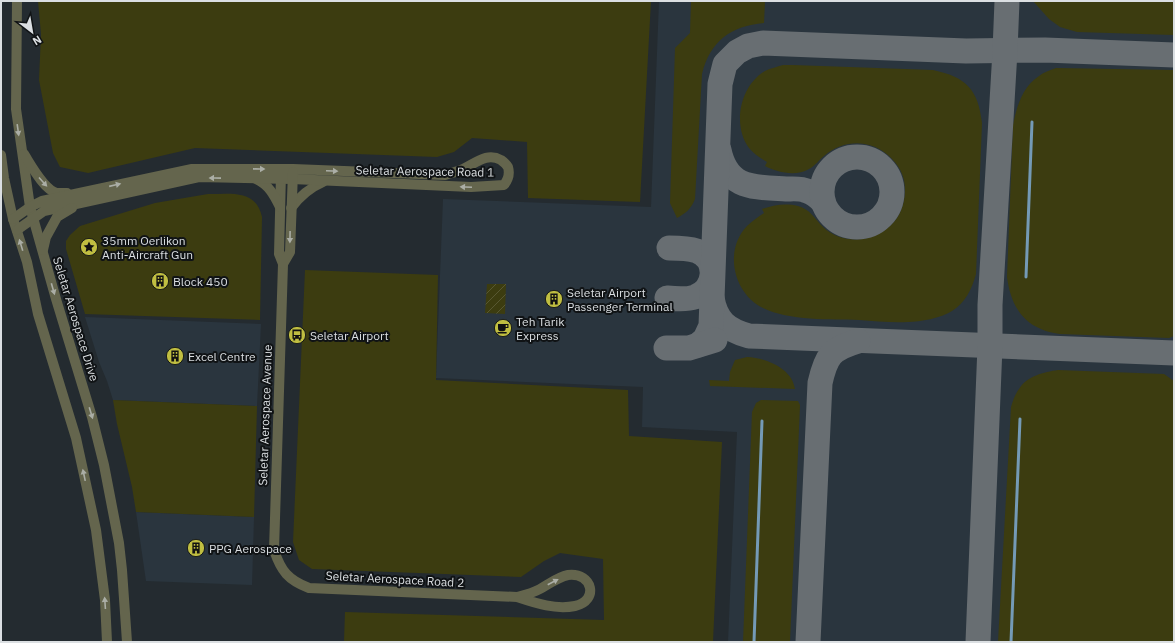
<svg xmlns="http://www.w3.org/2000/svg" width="1175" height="643" font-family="'IBM Plex Sans',sans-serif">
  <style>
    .built { fill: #2a353e }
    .grass { fill: #3c3c10 }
    .garden { fill: url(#garden-furrows) }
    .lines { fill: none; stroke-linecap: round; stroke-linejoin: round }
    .stream { stroke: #749ab6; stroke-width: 3 }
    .taxiway { stroke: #686e72; stroke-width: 25 }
    .minor { stroke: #64654d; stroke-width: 10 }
    .oneway { fill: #abaea6 }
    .labels { text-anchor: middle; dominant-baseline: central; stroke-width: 4; stroke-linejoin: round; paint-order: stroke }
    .street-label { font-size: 12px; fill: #dbdfe2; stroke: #101315 }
    .poi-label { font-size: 12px; fill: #dbdfe2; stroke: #101315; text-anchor: start }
  </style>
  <defs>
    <pattern id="garden-furrows" width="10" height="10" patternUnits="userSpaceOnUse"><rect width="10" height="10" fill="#3c3c10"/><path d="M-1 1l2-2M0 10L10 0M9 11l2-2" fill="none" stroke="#585832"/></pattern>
  </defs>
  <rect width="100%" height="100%" fill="#242b30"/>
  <!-- built -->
  <g class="built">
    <polygon points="659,1 1174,1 1174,642 728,642 737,432 642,427 643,387 436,378 443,199 651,207"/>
    <polygon points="85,317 261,324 257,406 113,400 107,381 99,362"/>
    <polygon points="136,512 254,517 252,585 146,581"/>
  </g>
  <!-- grass -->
  <g class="grass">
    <polygon points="38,1 651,1 640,202 528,198 527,142 472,138 454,152 437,157 195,148 88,173 60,167 53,153 39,80 41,34"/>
    <path d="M691,1h74l-1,22c-33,3 -54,18 -62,51l-7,125c-4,10 -9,14 -18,19l-7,-15 5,-155 15,-15z"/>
    <polygon points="1033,1 1174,1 1174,35 1077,32 1060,27 1049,19"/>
    <path d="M783,65h10l140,5c33,7 45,19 49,53l-6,151c-4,15 -11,29 -24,37 -11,7 -32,11 -44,11 -16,1 -33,-1 -49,-2 -28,-1 -70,1 -96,-12 -29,-14 -40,-57 -16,-82 5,-5 11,-9 17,-13l-2,-4c12,-4 23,-6 36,-3 12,3 17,13 25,21 19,18 50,16 68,-2 12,-11 16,-29 13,-45 -3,-13 -12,-23 -23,-30 -18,-11 -41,-8 -57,6 -5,4 -9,10 -15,13 -14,8 -32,3 -44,-3l2,-4c-7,-4 -13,-8 -18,-14 -17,-23 -9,-62 16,-77 6,-3 12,-4 18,-6z"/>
    <path d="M1056,68l118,2v266l-5,2 -109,-4c-6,-1 -13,-2 -19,-5 -22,-9 -31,-29 -34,-52l6,-152c4,-19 9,-38 26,-49 5,-4 12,-6 17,-8z"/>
    <path d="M208,194c23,0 48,-5 54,23l-2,103 -175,-6 -19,-65v-8l4,-6 10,-9 75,-23z"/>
    <polygon points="305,270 438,275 436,380 628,390 629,436 722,442 713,642 344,642 345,612 604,620 603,559 560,553 544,561 521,577 312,569 299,560 293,542"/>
    <path d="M747,357c19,1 45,11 48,32l-85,-3 -1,-6 20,1 1,-9 5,-12z"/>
    <path d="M1058,370l106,4 10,7v261h-176l13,-235c2,-6 4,-13 8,-18 8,-13 25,-17 39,-19z"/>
    <polygon points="113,400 257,406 254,517 136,512 132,487 117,424"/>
    <polygon points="761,400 798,401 800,405 790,642 743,642 752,412 756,403"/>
  </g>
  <!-- garden -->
  <polygon class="garden" points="487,284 506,284 505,314 485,313"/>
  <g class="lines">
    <!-- stream -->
    <g class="stream">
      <polyline points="1026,277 1032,122"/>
      <polyline points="754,642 762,421"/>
      <polyline points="1011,642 1020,419"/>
    </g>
    <!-- taxiway -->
    <g class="taxiway">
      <path d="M719,150c8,39 34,37 67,39 7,0 15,-1 21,2 6,2 11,6 15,10"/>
      <circle cx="857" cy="192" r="35"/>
      <path d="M667,298c9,1 19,2 28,-1 21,-8 24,-37 2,-46 -9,-3 -19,-3 -28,-3"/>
      <path d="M712,298c4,23 15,32 37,38l425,17"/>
      <polyline points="698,345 705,339 711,326 720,84 725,64 737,52 748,46 763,43 966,51 1045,50 1174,55"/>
      <polyline points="666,348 689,348 715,340"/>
      <path d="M808,642l12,-259c6,-27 11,-34 38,-42"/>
      <polyline points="978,642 990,346 990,305 1005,51 1007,1"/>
    </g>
    <!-- minor -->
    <g class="minor">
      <polyline points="17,1 16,109 30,207 56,299 92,417 104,465 119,543 122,570 127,642"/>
      <path d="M24,154c7,11 20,36 33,39 3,0 7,0 10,0"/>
      <polyline points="1,155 4,178 13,219 27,262 38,314 76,438 96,530 105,600 107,642"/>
      <path d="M281,174l-2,80 4,10 -9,286c7,21 14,30 35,38l208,9c18,6 38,13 58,9 24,-5 18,-34 -7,-31 -10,2 -19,9 -28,14 -7,4 -15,6 -23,8"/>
      <path d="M256,179c13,6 18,16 24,28"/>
      <path d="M291,208c9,-12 18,-20 32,-26"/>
      <path d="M13,219l17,-12 12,-6 150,-32h101l152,6c6,-2 12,-3 18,-6 13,-6 24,-17 38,-9 3,2 5,4 7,7 2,7 0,13 -4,18l-33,2 -179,-8 -93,-2 -155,34 -27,19"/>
      <polyline points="43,250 46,237 57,217 72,208"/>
      <polyline points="283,264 290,252 293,172"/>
    </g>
  </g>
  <!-- one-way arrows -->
  <defs><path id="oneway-solid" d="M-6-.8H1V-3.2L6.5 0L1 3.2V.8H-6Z"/></defs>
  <g class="oneway">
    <use href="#oneway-solid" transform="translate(18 130) rotate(82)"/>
    <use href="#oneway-solid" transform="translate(259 169) rotate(1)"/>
    <use href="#oneway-solid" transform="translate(332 171) rotate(2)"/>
    <use href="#oneway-solid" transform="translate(215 178) rotate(-179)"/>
    <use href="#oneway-solid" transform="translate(43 182) rotate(48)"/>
    <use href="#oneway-solid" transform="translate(115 185) rotate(-13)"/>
    <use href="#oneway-solid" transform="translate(466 187) rotate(-177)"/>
    <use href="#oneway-solid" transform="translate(290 237) rotate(91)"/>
    <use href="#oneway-solid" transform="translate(21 245) rotate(-107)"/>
    <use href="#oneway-solid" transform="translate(53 289) rotate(74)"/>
    <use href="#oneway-solid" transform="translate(91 413) rotate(73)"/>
    <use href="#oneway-solid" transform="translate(84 475) rotate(-102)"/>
    <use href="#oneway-solid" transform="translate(553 582) rotate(-28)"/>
    <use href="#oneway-solid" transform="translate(105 603) rotate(-94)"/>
  </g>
  <!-- icons -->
  <defs>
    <symbol id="sight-disc" viewBox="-11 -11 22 22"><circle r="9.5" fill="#c0be41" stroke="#101315"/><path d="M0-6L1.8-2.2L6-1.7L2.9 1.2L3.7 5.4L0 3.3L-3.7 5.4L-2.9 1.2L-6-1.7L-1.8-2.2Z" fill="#111"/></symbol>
    <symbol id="building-disc" viewBox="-11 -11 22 22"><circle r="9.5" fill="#c0be41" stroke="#101315"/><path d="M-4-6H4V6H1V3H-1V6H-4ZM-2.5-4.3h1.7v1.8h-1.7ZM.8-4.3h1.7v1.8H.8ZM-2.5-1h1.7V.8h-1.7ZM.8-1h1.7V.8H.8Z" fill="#111"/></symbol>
    <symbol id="cafe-disc" viewBox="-11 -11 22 22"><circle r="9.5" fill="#c0be41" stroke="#101315"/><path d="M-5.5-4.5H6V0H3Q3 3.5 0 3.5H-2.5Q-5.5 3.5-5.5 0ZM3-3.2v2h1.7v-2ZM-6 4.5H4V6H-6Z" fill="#111"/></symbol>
    <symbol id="bus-disc" viewBox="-11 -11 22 22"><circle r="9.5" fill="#c0be41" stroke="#101315"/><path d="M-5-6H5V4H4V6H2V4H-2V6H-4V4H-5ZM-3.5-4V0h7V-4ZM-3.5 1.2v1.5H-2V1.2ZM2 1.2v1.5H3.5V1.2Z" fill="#111"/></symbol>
  </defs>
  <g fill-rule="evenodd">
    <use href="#sight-disc" x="79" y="237" width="20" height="20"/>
    <use href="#building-disc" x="150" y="271" width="20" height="20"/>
    <use href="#building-disc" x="544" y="289" width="20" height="20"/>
    <use href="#cafe-disc" x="493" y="318" width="20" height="20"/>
    <use href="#bus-disc" x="287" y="325" width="20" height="20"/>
    <use href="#building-disc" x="165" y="346" width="20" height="20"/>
    <use href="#building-disc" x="186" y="538" width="20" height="20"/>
  </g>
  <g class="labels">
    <!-- street labels -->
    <g class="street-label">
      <text transform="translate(425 171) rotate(1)">Seletar Aerospace Road 1</text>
      <text transform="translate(76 319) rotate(73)">Seletar Aerospace Drive</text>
      <text transform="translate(265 415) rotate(-88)">Seletar Aerospace Avenue</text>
      <text transform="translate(395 579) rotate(3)">Seletar Aerospace Road 2</text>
    </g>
    <!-- poi labels -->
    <g class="poi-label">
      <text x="102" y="240">35mm Oerlikon<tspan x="102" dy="14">Anti-Aircraft Gun</tspan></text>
      <text x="173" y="281">Block 450</text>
      <text x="567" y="292">Seletar Airport<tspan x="567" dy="14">Passenger Terminal</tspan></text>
      <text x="516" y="321">Teh Tarik<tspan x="516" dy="14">Express</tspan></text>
      <text x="310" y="335">Seletar Airport</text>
      <text x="188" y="356">Excel Centre</text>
      <text x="209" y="548">PPG Aerospace</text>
    </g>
  </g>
  <!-- border -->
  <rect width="1175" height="643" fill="none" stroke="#dbdfe2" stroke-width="4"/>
  <!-- north arrow -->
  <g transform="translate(32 32) rotate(149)" stroke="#101315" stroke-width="3" paint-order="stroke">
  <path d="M0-3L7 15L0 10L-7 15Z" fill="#dbdfe2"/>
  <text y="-6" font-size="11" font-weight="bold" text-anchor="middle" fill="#dbdfe2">N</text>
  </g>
</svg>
